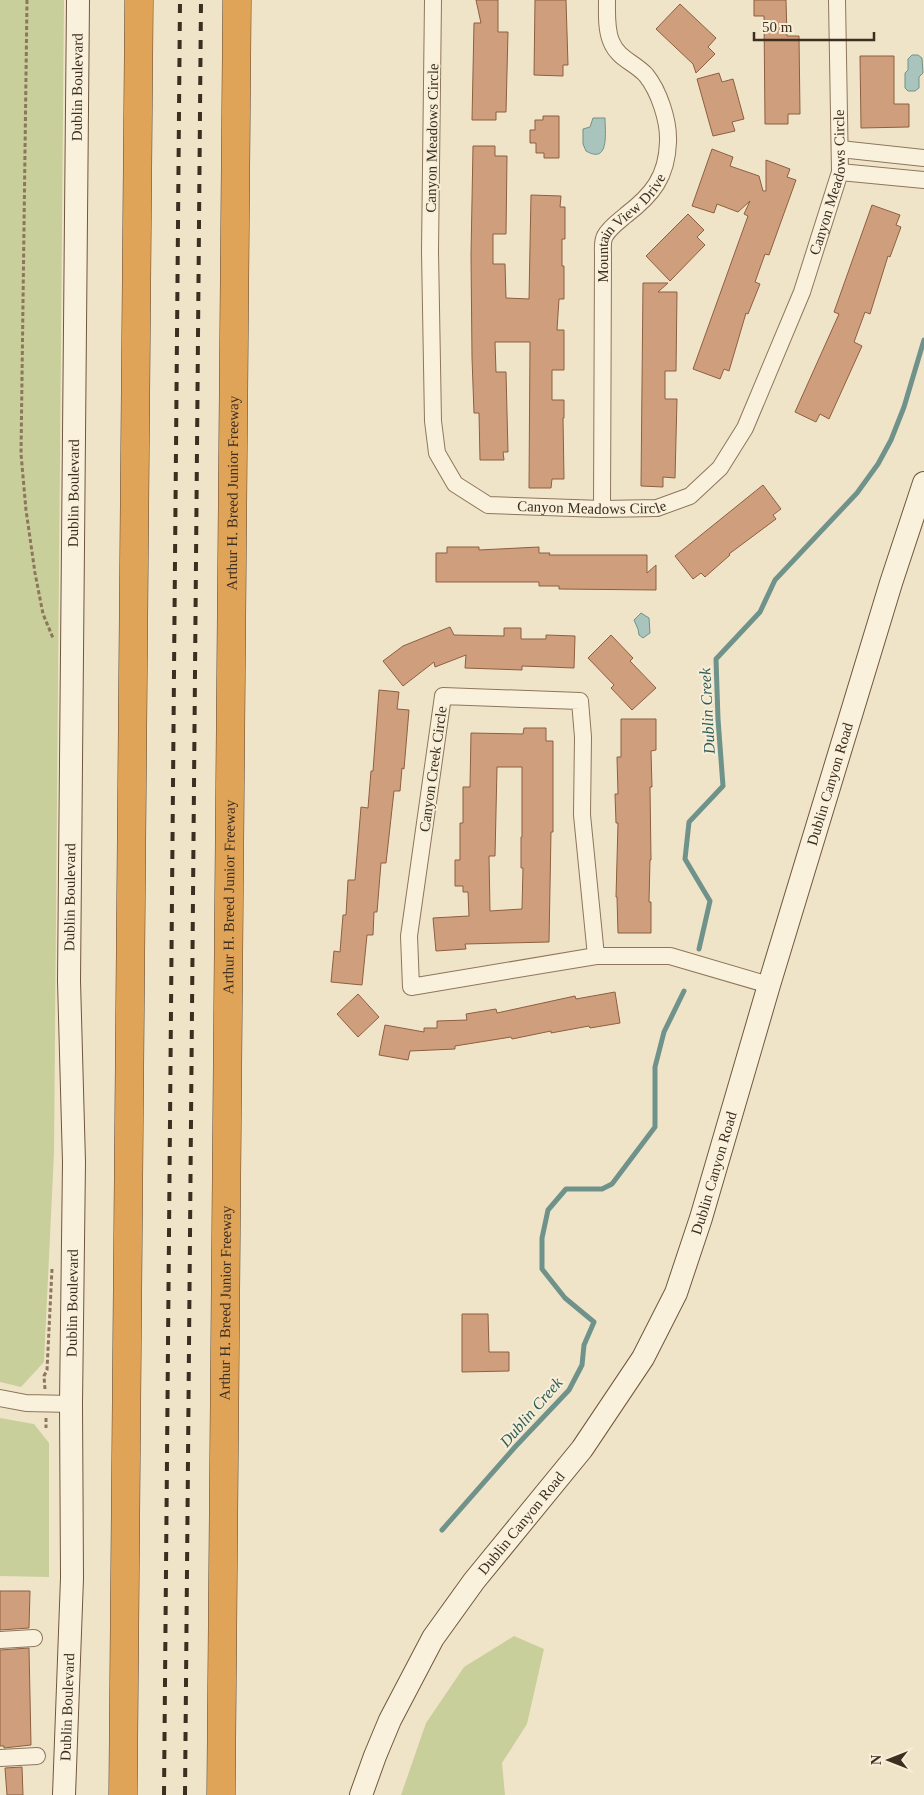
<svg xmlns="http://www.w3.org/2000/svg" width="924" height="1795" font-family="Georgia,serif">
  <style>
    .green { fill: #c9cf9b }
    .water { fill: #a9c4bc; stroke: #6f938a }
    .lines { fill: none; stroke-linecap: round; stroke-linejoin: round }
    .stream { stroke: #6f938a; stroke-width: 5 }
    .building { fill: #cf9f7d; stroke: #8d5f41; fill-rule: evenodd }
    .street-casing { stroke: #8d765c; stroke-width: 18 }
    .secondary-casing { stroke: #6f573f; stroke-width: 24 }
    .highway-casing { stroke: #5b4430; stroke-width: 29 }
    .path { stroke: #8d765c; stroke-width: 3; stroke-dasharray: 4 2.5; stroke-linecap: butt }
    .street { stroke: #faf1dc; stroke-width: 16 }
    .secondary { stroke: #faf1dc; stroke-width: 22 }
    .highway { stroke: #e0a458; stroke-width: 28 }
    .rail { stroke: #3d2e20; stroke-width: 4; stroke-dasharray: 9 9; stroke-linecap: butt }
    .labels { text-anchor: middle; dominant-baseline: central; stroke-width: 4; stroke-linejoin: round; paint-order: stroke }
    .street-label { font-size: 15px; fill: #3d2e20; stroke: #f7eed8 }
    .water-label { font-size: 16px; font-style: italic; fill: #2f5d5a; stroke: #f7eed8 }
  </style>
  <rect width="100%" height="100%" fill="#f0e4c8"/>
  <!-- green -->
  <g class="green">
    <polygon points="0,0 64,0 54,1153 44,1362 21,1387 0,1382"/>
    <polygon points="0,1418 34,1424 49,1443 49,1577 0,1576"/>
    <polygon points="514,1636 544,1649 527,1724 502,1763 505,1795 401,1795 426,1723 464,1667"/>
  </g>
  <!-- water -->
  <g class="water">
    <polygon points="912,55 918,55 922,58 923,73 919,77 919,88 915,91 908,91 905,88 905,73 908,70 908,59"/>
    <path d="M593,118h12c0,13 5,47 -19,33l-3,-7v-15l7,-2z"/>
    <polygon points="641,613 649,618 650,633 643,638 639,635 638,629 634,620"/>
  </g>
  <g class="lines">
    <!-- stream -->
    <g class="stream">
      <polyline points="699,949 710,901 685,859 689,822 723,786 718,719 716,659 760,612 775,580 857,493 878,464 891,440 904,407 924,340"/>
      <polyline points="442,1530 515,1447 569,1390 582,1365 584,1345 594,1322 565,1298 542,1269 542,1238 548,1210 566,1189 602,1189 612,1184 655,1127 655,1067 664,1032 684,991"/>
    </g>
  </g>
  <!-- building -->
  <g class="building">
    <polygon points="476,0 498,0 498,32 508,32 506,112 496,112 496,120 472,120 474,23 481,23"/>
    <polygon points="535,0 566,0 568,65 563,65 563,76 534,75"/>
    <polygon points="754,0 786,0 787,36 799,36 800,114 788,114 788,124 765,124 764,16 754,16"/>
    <polygon points="680,4 716,38 708,47 715,54 696,73 693,64 656,29"/>
    <polygon points="860,56 894,56 894,104 909,104 909,127 861,128"/>
    <polygon points="719,73 722,82 733,79 744,119 732,122 735,131 713,136 697,79"/>
    <polygon points="543,116 559,116 559,158 544,158 544,153 536,153 536,143 530,143 530,130 535,130 535,120 543,120"/>
    <polygon points="473,146 495,146 495,156 507,156 506,234 493,234 493,264 505,264 506,298 529,299 531,195 561,196 560,207 565,207 565,239 562,239 562,266 564,266 564,299 559,299 557,330 564,330 564,370 552,370 552,400 564,400 564,418 563,418 564,479 552,479 551,488 529,488 530,342 495,342 496,372 506,372 508,452 503,452 504,460 480,460 479,413 474,413 472,358 471,255"/>
    <polygon points="712,149 733,157 730,166 759,176 763,191 766,191 766,160 790,169 787,177 796,180 769,255 765,254 755,282 760,284 748,314 746,313 729,371 724,369 720,379 693,369 748,216 744,214 750,201 738,212 717,204 714,213 692,206"/>
    <polygon points="872,205 900,215 896,225 901,227 890,257 888,256 870,314 865,312 854,342 862,346 829,419 820,414 816,422 795,412 839,314 834,312"/>
    <polygon points="688,214 704,230 697,237 705,245 670,281 646,256"/>
    <polygon points="643,283 668,283 658,292 677,292 676,371 665,371 665,399 677,399 675,478 663,477 663,487 641,486"/>
    <polygon points="763,485 781,509 773,515 776,519 729,554 730,555 705,577 701,573 693,579 675,556"/>
    <polygon points="447,547 479,547 479,550 539,547 539,553 550,553 549,555 647,555 647,573 656,565 656,590 559,589 559,586 539,586 539,582 436,582 436,553 447,553"/>
    <polygon points="450,627 454,635 504,636 504,628 521,628 521,639 546,639 546,635 575,636 574,668 522,666 522,670 465,668 466,655 435,667 434,662 403,686 383,661 403,646"/>
    <polygon points="611,635 633,658 630,661 656,688 632,710 611,688 614,685 588,658"/>
    <polygon points="379,690 399,692 397,709 409,710 404,769 402,768 400,791 394,791 386,863 381,863 377,912 374,912 373,935 367,935 362,985 331,982 334,951 340,952 343,915 346,915 348,880 355,880 361,807 368,808 371,771 373,771"/>
    <polygon points="621,719 656,719 656,750 651,751 652,787 650,787 651,860 650,860 649,902 651,902 651,933 618,933 617,897 616,897 618,823 616,823 615,794 618,794 617,757 621,757"/>
    <path d="M524,728h22v13h7v91h-2l-2,110 -84,2 1,5 -30,2 -3,-33 36,-2 -1,-24h-5v-6h-8v-26h5v-37h3v-36h7l1,-54 52,1zM497,767h25v70h-1v31h2l-1,41 -32,2 -1,-55h6z"/>
    <polygon points="615,992 620,1023 590,1028 589,1026 551,1033 551,1031 512,1039 511,1037 455,1046 455,1049 410,1051 408,1060 379,1055 385,1025 424,1032 424,1028 437,1028 437,1021 467,1020 466,1014 496,1009 497,1013 575,996 576,999"/>
    <polygon points="358,994 379,1017 358,1037 337,1014"/>
    <polygon points="462,1314 488,1314 489,1352 509,1352 509,1371 462,1372"/>
    <polygon points="0,1591 30,1591 29,1628 0,1630"/>
    <polygon points="29,1648 31,1745 4,1748 4,1746 0,1746 0,1650"/>
    <polygon points="22,1767 23,1795 7,1795 5,1768"/>
  </g>
  <g class="lines">
    <defs>
      <g id="street">
        <path id="s1" d="M433,0l-3,251 3,170 4,32 18,31 33,21 114,4 55,-1 33,-12 30,-28 25,-40 57,-136 38,-120 -3,-172"/>
        <polyline points="840,149 924,158"/>
        <polyline points="840,172 924,180"/>
        <path id="s2" d="M602,509l1,-254c0,-5 -1,-14 2,-19 4,-8 14,-15 21,-21 26,-20 41,-38 42,-73 1,-21 -9,-51 -22,-67 -12,-13 -28,-16 -35,-34 -5,-12 -4,-28 -4,-41"/>
        <polyline points="596,956 582,815 583,737 580,701 443,696 409,936 411,987 596,956 670,956 769,985"/>
        <polyline points="0,1398 26,1403 71,1404"/>
        <polyline points="0,1640 34,1638"/>
        <polyline points="0,1758 37,1756"/>
      </g>
      <g id="secondary">
        <path id="s3" d="M64,1795l8,-217 -1,-174 3,-242 -5,-181 9,-981"/>
        <path id="s4" d="M361,1795l14,-39 15,-36 43,-82 41,-57 108,-132 61,-91 33,-65 25,-75 68,-233 122,-402 33,-100"/>
      </g>
      <g id="highway">
        <polyline points="123,1795 139,0"/>
        <path id="s5" d="M221,1795l16,-1795"/>
      </g>
    </defs>
    <!-- street casing -->
    <use href="#street" class="street-casing"/>
    <!-- secondary casing -->
    <use href="#secondary" class="secondary-casing"/>
    <!-- highway casing -->
    <use href="#highway" class="highway-casing"/>
    <!-- path -->
    <g class="path">
      <polyline points="27,0 21,454 26,510 35,573 43,614 53,638"/>
      <polyline points="45,1389 44,1376 47,1370 52,1269"/>
      <polyline points="46,1418 46,1428"/>
    </g>
    <!-- street -->
    <use href="#street" class="street"/>
    <!-- secondary -->
    <use href="#secondary" class="secondary"/>
    <!-- highway -->
    <use href="#highway" class="highway"/>
    <!-- rail -->
    <g class="rail">
      <polyline points="164,1795 180,0"/>
      <polyline points="185,1795 201,0"/>
    </g>
  </g>
  <g class="labels">
    <!-- street labels -->
    <g class="street-label">
      <text stroke="none"><textPath href="#s3" startOffset="1708">Dublin Boulevard</textPath></text>
      <text transform="translate(432 138) rotate(-89)">Canyon Meadows Circle</text>
      <text stroke="none"><textPath href="#s1" startOffset="1082">Canyon Meadows Circle</textPath></text>
      <text stroke="none"><textPath href="#s2" startOffset="292">Mountain View Drive</textPath></text>
      <text stroke="none"><textPath href="#s3" startOffset="1302">Dublin Boulevard</textPath></text>
      <text stroke="none"><textPath href="#s5" startOffset="1302">Arthur H. Breed Junior Freeway</textPath></text>
      <text stroke="none"><textPath href="#s1" startOffset="632">Canyon Meadows Circle</textPath></text>
      <text transform="translate(433 769) rotate(-82)">Canyon Creek Circle</text>
      <text stroke="none"><textPath href="#s4" startOffset="1128">Dublin Canyon Road</textPath></text>
      <text stroke="none"><textPath href="#s5" startOffset="898">Arthur H. Breed Junior Freeway</textPath></text>
      <text stroke="none"><textPath href="#s3" startOffset="898">Dublin Boulevard</textPath></text>
      <text stroke="none"><textPath href="#s4" startOffset="722">Dublin Canyon Road</textPath></text>
      <text stroke="none"><textPath href="#s5" startOffset="492">Arthur H. Breed Junior Freeway</textPath></text>
      <text stroke="none"><textPath href="#s3" startOffset="492">Dublin Boulevard</textPath></text>
      <text stroke="none"><textPath href="#s4" startOffset="318">Dublin Canyon Road</textPath></text>
      <text stroke="none"><textPath href="#s3" startOffset="88">Dublin Boulevard</textPath></text>
    </g>
    <!-- water labels -->
    <g class="water-label">
      <text transform="translate(707 711) rotate(-93)">Dublin Creek</text>
      <text transform="translate(531 1412) rotate(-49)">Dublin Creek</text>
    </g>
  </g>
  <!-- north arrow -->
  <g transform="translate(889 1760) rotate(270)" stroke="#f7eed8" stroke-width="4" paint-order="stroke">
  <path d="M0-4L9 19L0 12L-9 19Z" fill="#3d2e20"/>
  <text y="-8" font-size="14" font-weight="bold" text-anchor="middle" fill="#3d2e20">N</text>
  </g>
  <!-- scale -->
  <path d="M754 32v8h120v-8" fill="none" stroke="#3d2e20" stroke-width="2.5"/>
  <text x="762" y="32" font-size="15" fill="#3d2e20" stroke="#f7eed8" stroke-width="4" paint-order="stroke">50 m</text>
</svg>
